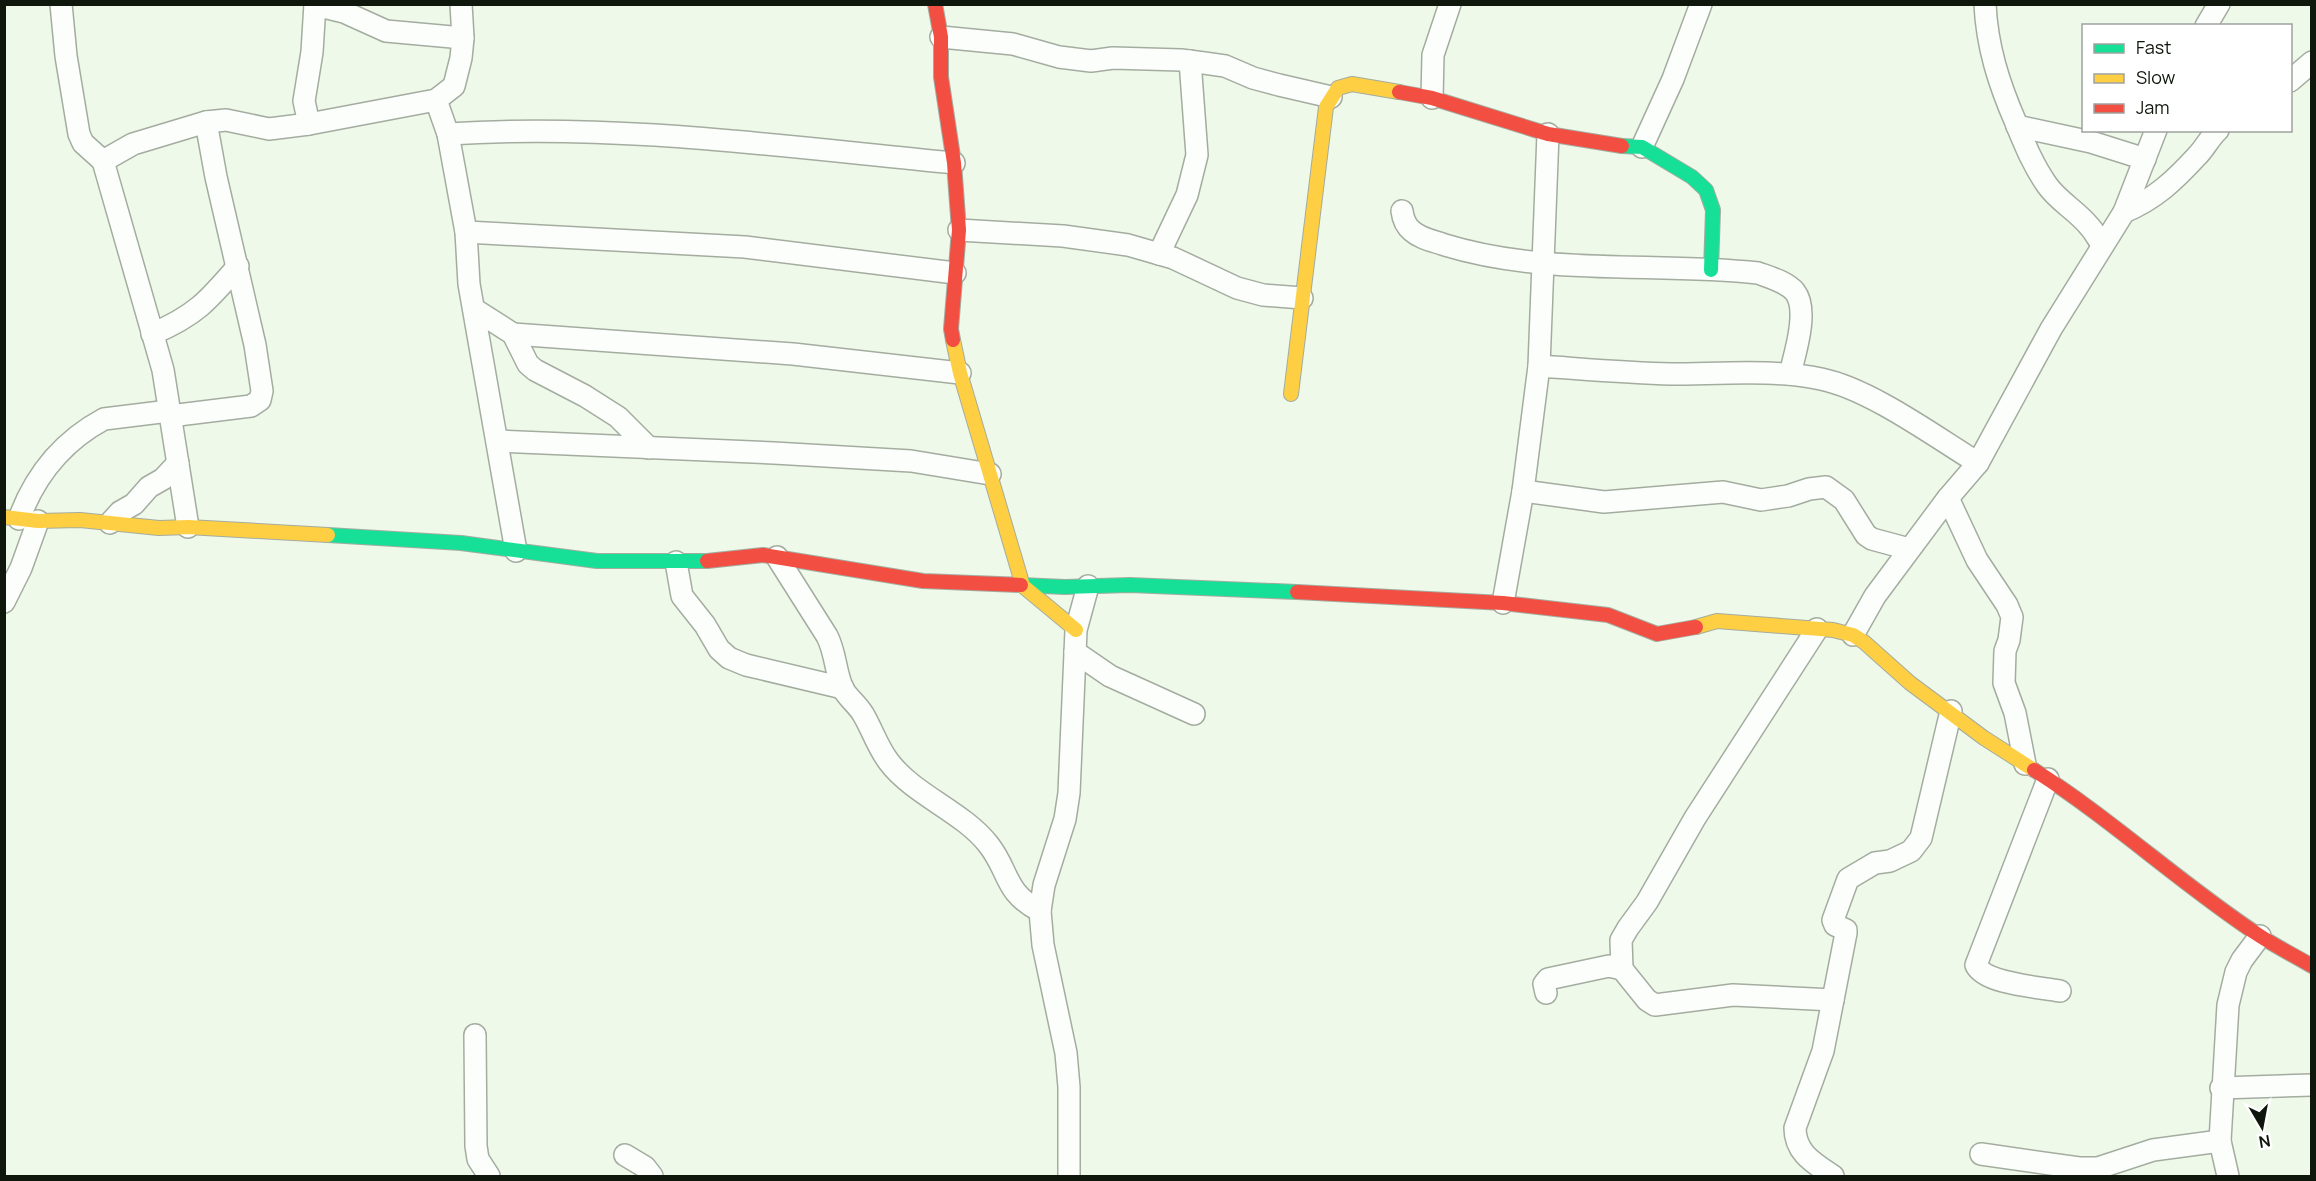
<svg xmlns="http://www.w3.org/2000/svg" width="2316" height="1181" font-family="Manrope,sans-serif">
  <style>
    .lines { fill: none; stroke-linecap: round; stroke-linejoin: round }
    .street-casing { stroke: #a4aca0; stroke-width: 24 }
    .fast-casing { stroke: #a4aca0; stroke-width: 16 }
    .slow-casing { stroke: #a4aca0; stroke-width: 16 }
    .jam-casing { stroke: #a4aca0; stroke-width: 16 }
    .street { stroke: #fcfefc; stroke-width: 21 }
    .fast { stroke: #16e098; stroke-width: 14 }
    .slow { stroke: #ffcf43; stroke-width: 14 }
    .jam { stroke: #f24e42; stroke-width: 14 }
  </style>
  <rect width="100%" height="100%" fill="#eef9e9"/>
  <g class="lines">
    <defs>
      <g id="street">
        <polyline points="61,4 66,56 79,134 83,143 103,161 163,370 188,527"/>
        <path d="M1985,4c2,43 14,80 31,119 9,22 17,42 31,62 11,16 30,26 42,41 5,5 9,13 13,19"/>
        <polyline points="315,5 344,12 386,31 463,38"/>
        <polyline points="2206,26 2219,4"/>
        <polyline points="941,37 1013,44 1059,57 1091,61 1113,58 1181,60 1204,63 1225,66 1253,78 1279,85 1331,97"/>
        <polyline points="2290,81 2312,62"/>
        <polyline points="1432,98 1433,55 1450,4"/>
        <polyline points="436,100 448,134 466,232 469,284 516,551"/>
        <polyline points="309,124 436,100 454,86 461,58 463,38 461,4"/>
        <polyline points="2017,126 2091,142 2145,159"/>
        <path d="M448,134c169,-11 338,13 506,29"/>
        <polyline points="1642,147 1673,79 1701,4"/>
        <polyline points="103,161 133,144 206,122 226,120 269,129 309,124 304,101 312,52 315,4"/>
        <path d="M1402,211c1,8 4,15 10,20 9,8 22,10 33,14 101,31 209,17 313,28 11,4 29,9 37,19 14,18 0,61 -5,82"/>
        <path d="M2124,212c31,-13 50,-31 73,-56 8,-8 13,-19 21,-26"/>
        <polyline points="959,230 1063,236 1128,245 1173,258 1237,288 1263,295 1302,298"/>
        <polyline points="466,232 745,247 955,273"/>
        <polyline points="1159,254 1187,195 1197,155 1190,61"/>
        <polyline points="474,309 513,334 528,364 535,370 585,396 618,417 649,448"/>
        <path d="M152,334c43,-18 56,-33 86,-68"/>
        <polyline points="513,334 793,354 960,373"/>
        <path d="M1539,366c44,3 88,7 132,8 47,0 105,-5 150,5 49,10 113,57 157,84"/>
        <polyline points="170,416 251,406 260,400 262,391 255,345 216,177 206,122"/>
        <polyline points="497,441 774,453 911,461 990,474"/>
        <polyline points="1523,491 1604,502 1723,492 1761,500 1788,496 1809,489 1826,487 1844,500 1866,535 1872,539 1909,549"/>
        <polyline points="1948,498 1977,560 2007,605 2012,617 2009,640 2005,651 2004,683 2015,713 2025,764"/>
        <path d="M19,519c16,-44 44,-78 85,-100l65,-8"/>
        <polyline points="110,523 120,512 134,504 149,487 163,479 178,463"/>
        <path d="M777,557l50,79c9,17 8,36 16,53 5,9 14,15 20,25 9,15 15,34 26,48 25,33 74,50 99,82 22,27 15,48 52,67"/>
        <polyline points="676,562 682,596 705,625 719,649 729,658 746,665 843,688"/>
        <polyline points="4,602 21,568 38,521"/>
        <polyline points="1503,603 1523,491 1539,366 1548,134"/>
        <polyline points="1853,635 1875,596 1948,498 1978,463 2051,329 2124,212 2156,130"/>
        <polyline points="1075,652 1110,676 1194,714"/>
        <path d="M2048,779l-72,186c9,19 63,22 84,26"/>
        <polyline points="1622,969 1621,940 1628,928 1647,902 1695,818 1817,629"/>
        <polyline points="1546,993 1544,984 1548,979 1609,966 1622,969 1647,1000 1655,1005 1733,995 1833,1000"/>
        <polyline points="475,1035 476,1146 478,1159 489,1176"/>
        <polyline points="2221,1088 2312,1085"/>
        <polyline points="1981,1154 2079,1168 2098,1168 2153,1150 2220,1141"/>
        <polyline points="625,1155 645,1167 652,1176"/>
        <polyline points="1069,1176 1069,1087 1066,1053 1043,945 1040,911 1044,885 1065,819 1069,793 1076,630 1088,586"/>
        <path d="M1833,1176c-19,-13 -38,-23 -38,-48l28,-77 23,-118v-3l-11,-5 -2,-5 15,-41 27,-16 15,-2 21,-10 10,-13 30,-127"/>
        <polyline points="2228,1176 2220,1141 2228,1005 2236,972 2242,960 2260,936"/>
      </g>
      <g id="fast">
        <polyline points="1622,146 1642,147 1692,177 1706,190 1713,210 1711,270"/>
        <polyline points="328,535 461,543 597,561 707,561"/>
        <polyline points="1021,585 1065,587 1130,585 1297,592"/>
      </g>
      <g id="slow">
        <polyline points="953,340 960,373 1023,586 1076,630"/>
        <polyline points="1291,394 1326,107 1338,88 1352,84 1399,92"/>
        <polyline points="4,517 38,521 80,520 159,528 188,527 328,535"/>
        <polyline points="1696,627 1717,621 1833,630 1853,635 1864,642 1910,683 1984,738 2034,770"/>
      </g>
      <g id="jam">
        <polyline points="935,4 941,37 941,77 954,163 959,230 951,329 953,340"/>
        <polyline points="1399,92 1432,98 1548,134 1622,146"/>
        <polyline points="707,561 763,555 923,581 1021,585"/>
        <polyline points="1297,592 1503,603 1608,615 1657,634 1696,627"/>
        <path d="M2034,770c79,50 148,115 226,166 17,11 35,20 52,30"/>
      </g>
    </defs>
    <!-- street casing -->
    <use href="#street" class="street-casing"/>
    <!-- fast casing -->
    <use href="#fast" class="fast-casing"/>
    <!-- slow casing -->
    <use href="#slow" class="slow-casing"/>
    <!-- jam casing -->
    <use href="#jam" class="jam-casing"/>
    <!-- street -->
    <use href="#street" class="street"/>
    <!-- fast -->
    <use href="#fast" class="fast"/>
    <!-- slow -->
    <use href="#slow" class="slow"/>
    <!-- jam -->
    <use href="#jam" class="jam"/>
  </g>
  <!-- border -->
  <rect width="2316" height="1181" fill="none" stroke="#0f160c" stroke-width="12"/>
  <!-- legend -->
  <rect x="2082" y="24" width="210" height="108" fill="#ffffff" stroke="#9fa29e" stroke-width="1.5"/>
  <rect x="2094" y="44" width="30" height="9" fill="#16e098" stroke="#9fa29e" stroke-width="1.5"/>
  <text x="2136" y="54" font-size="18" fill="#0f160c">Fast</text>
  <rect x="2094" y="74" width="30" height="9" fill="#ffcf43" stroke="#9fa29e" stroke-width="1.5"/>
  <text x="2136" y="84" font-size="18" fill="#0f160c">Slow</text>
  <rect x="2094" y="104" width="30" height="9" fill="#f24e42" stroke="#9fa29e" stroke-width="1.5"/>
  <text x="2136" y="114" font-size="18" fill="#0f160c">Jam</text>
  <!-- north arrow -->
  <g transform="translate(2262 1127) rotate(170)" stroke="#ffffff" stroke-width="4.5" paint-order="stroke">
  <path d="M0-4.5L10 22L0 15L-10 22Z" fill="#0f160c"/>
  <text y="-9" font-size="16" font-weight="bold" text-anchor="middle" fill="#0f160c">N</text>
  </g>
</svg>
